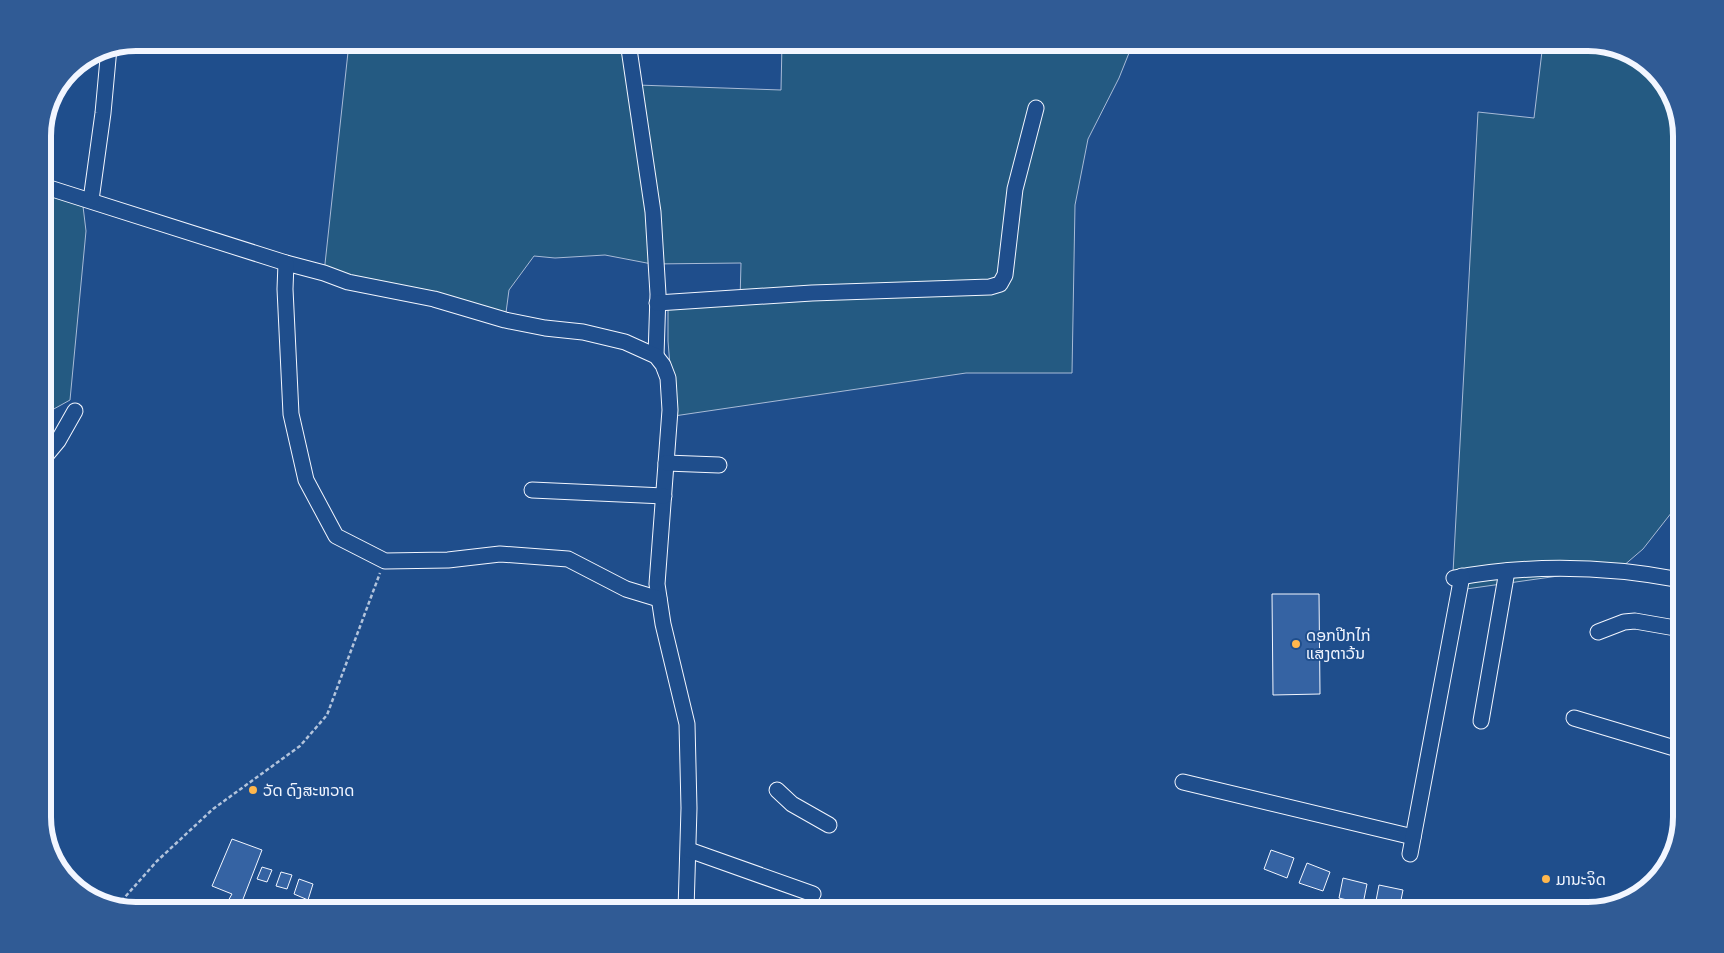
<svg xmlns="http://www.w3.org/2000/svg" width="1724" height="953" font-family="Karla,'Noto Sans Lao',sans-serif">
  <style>
    .green { fill: #245a82; stroke: #a8bbd7 }
    .building { fill: #3563a3; stroke: #f2f6ff }
    .lines { fill: none; stroke-linecap: round; stroke-linejoin: round }
    .minor-casing { stroke: #f2f6ff; stroke-width: 17 }
    .path { stroke: #b3c4dc; stroke-width: 2.5; stroke-dasharray: 4 2.5; stroke-linecap: butt }
    .minor { stroke: #1f4e8c; stroke-width: 15 }
    .poi-dot { fill: #ffb74d; stroke: #1f4e8c; stroke-width: 2 }
    .labels { text-anchor: middle; dominant-baseline: central; stroke-width: 4; stroke-linejoin: round; paint-order: stroke }
    .poi-label { font-size: 16px; fill: #f2f6ff; stroke: #1f4e8c; text-anchor: start }
    .rim { fill: none; stroke: #f2f6ff; stroke-width: 6 }
  </style>
  <rect width="100%" height="100%" fill="#1f4e8c"/>
  <!-- green -->
  <g class="green">
    <polygon points="349,43 629,43 637,85 781,90 782,43 1133,43 1119,78 1088,139 1075,205 1072,373 966,373 674,416 668,341 668,309 740,301 741,263 652,264 605,255 555,258 534,256 509,290 505,320 324,273"/>
    <polygon points="1543,43 1588,43 1629,52 1666,84 1681,130 1681,345 1677,383 1681,384 1681,512 1672,512 1643,549 1622,567 1452,591 1478,112 1534,118"/>
    <polygon points="43,186 82,198 86,231 70,400 43,415"/>
  </g>
  <!-- building -->
  <g class="building">
    <polygon points="1272,594 1319,594 1320,694 1273,695"/>
    <polygon points="232,839 262,850 240,907 228,901 232,894 212,886"/>
    <polygon points="1271,850 1294,858 1287,878 1264,869"/>
    <polygon points="1307,863 1330,872 1323,891 1299,883"/>
    <polygon points="262,867 272,870 267,882 257,879"/>
    <polygon points="281,872 292,875 287,889 276,886"/>
    <polygon points="1343,878 1367,884 1363,904 1339,898"/>
    <polygon points="299,879 313,884 308,900 294,894"/>
    <polygon points="1379,885 1403,890 1399,910 1375,906"/>
  </g>
  <g class="lines">
    <defs>
      <g id="minor">
        <polyline points="628,42 653,212 658,294 656,356"/>
        <polyline points="43,186 286,263 324,273 348,282 434,299 505,320 545,328 583,332 625,342 656,356 663,365 668,378 670,410 657,584 663,624 687,724 689,808 686,910"/>
        <polyline points="91,200 103,113 109,48"/>
        <polyline points="286,263 285,289 291,414 306,480 336,536 385,561 448,560 500,554 568,559 626,589 659,599"/>
        <polyline points="657,303 812,293 990,287 1000,284 1005,275 1015,189 1036,108"/>
        <polyline points="43,459 58,441 75,411"/>
        <polyline points="666,463 719,465"/>
        <polyline points="532,490 664,496"/>
        <path d="M1454,578c75,-14 153,-12 227,2"/>
        <polyline points="1598,632 1624,622 1635,621 1681,629"/>
        <polyline points="1574,718 1681,750"/>
        <polyline points="1481,721 1507,571"/>
        <polyline points="1183,782 1413,837"/>
        <polyline points="777,790 792,804 829,825"/>
        <polyline points="689,850 813,894"/>
        <polyline points="1410,854 1462,576"/>
      </g>
    </defs>
    <!-- minor casing -->
    <use href="#minor" class="minor-casing"/>
    <!-- path -->
    <polyline class="path" points="117,906 157,861 213,809 300,746 327,715 380,573"/>
    <!-- minor -->
    <use href="#minor" class="minor"/>
  </g>
  <!-- markers -->
  <g class="poi-dot">
    <circle cx="1296" cy="644" r="5"/>
    <circle cx="253" cy="790" r="5"/>
    <circle cx="1546" cy="879" r="5"/>
  </g>
  <g class="labels">
    <!-- poi labels -->
    <g class="poi-label">
      <text x="1306" y="635">ດອກປີກໄກ່<tspan x="1306" dy="18">ແສງຕາວ້ນ</tspan></text>
      <text x="263" y="790">ວັດ ດົງສະຫວາດ</text>
      <text x="1556" y="879">ມານະຈິດ</text>
    </g>
  </g>
  <!-- crop -->
  <path d="M0 0H1724V953H0ZM136 51H1588A85 85 0 0 1 1673 136V817A85 85 0 0 1 1588 902H136A85 85 0 0 1 51 817V136A85 85 0 0 1 136 51Z" fill="#305b95" fill-rule="evenodd"/>
  <path class="rim" d="M136 51H1588A85 85 0 0 1 1673 136V817A85 85 0 0 1 1588 902H136A85 85 0 0 1 51 817V136A85 85 0 0 1 136 51Z"/>
</svg>
